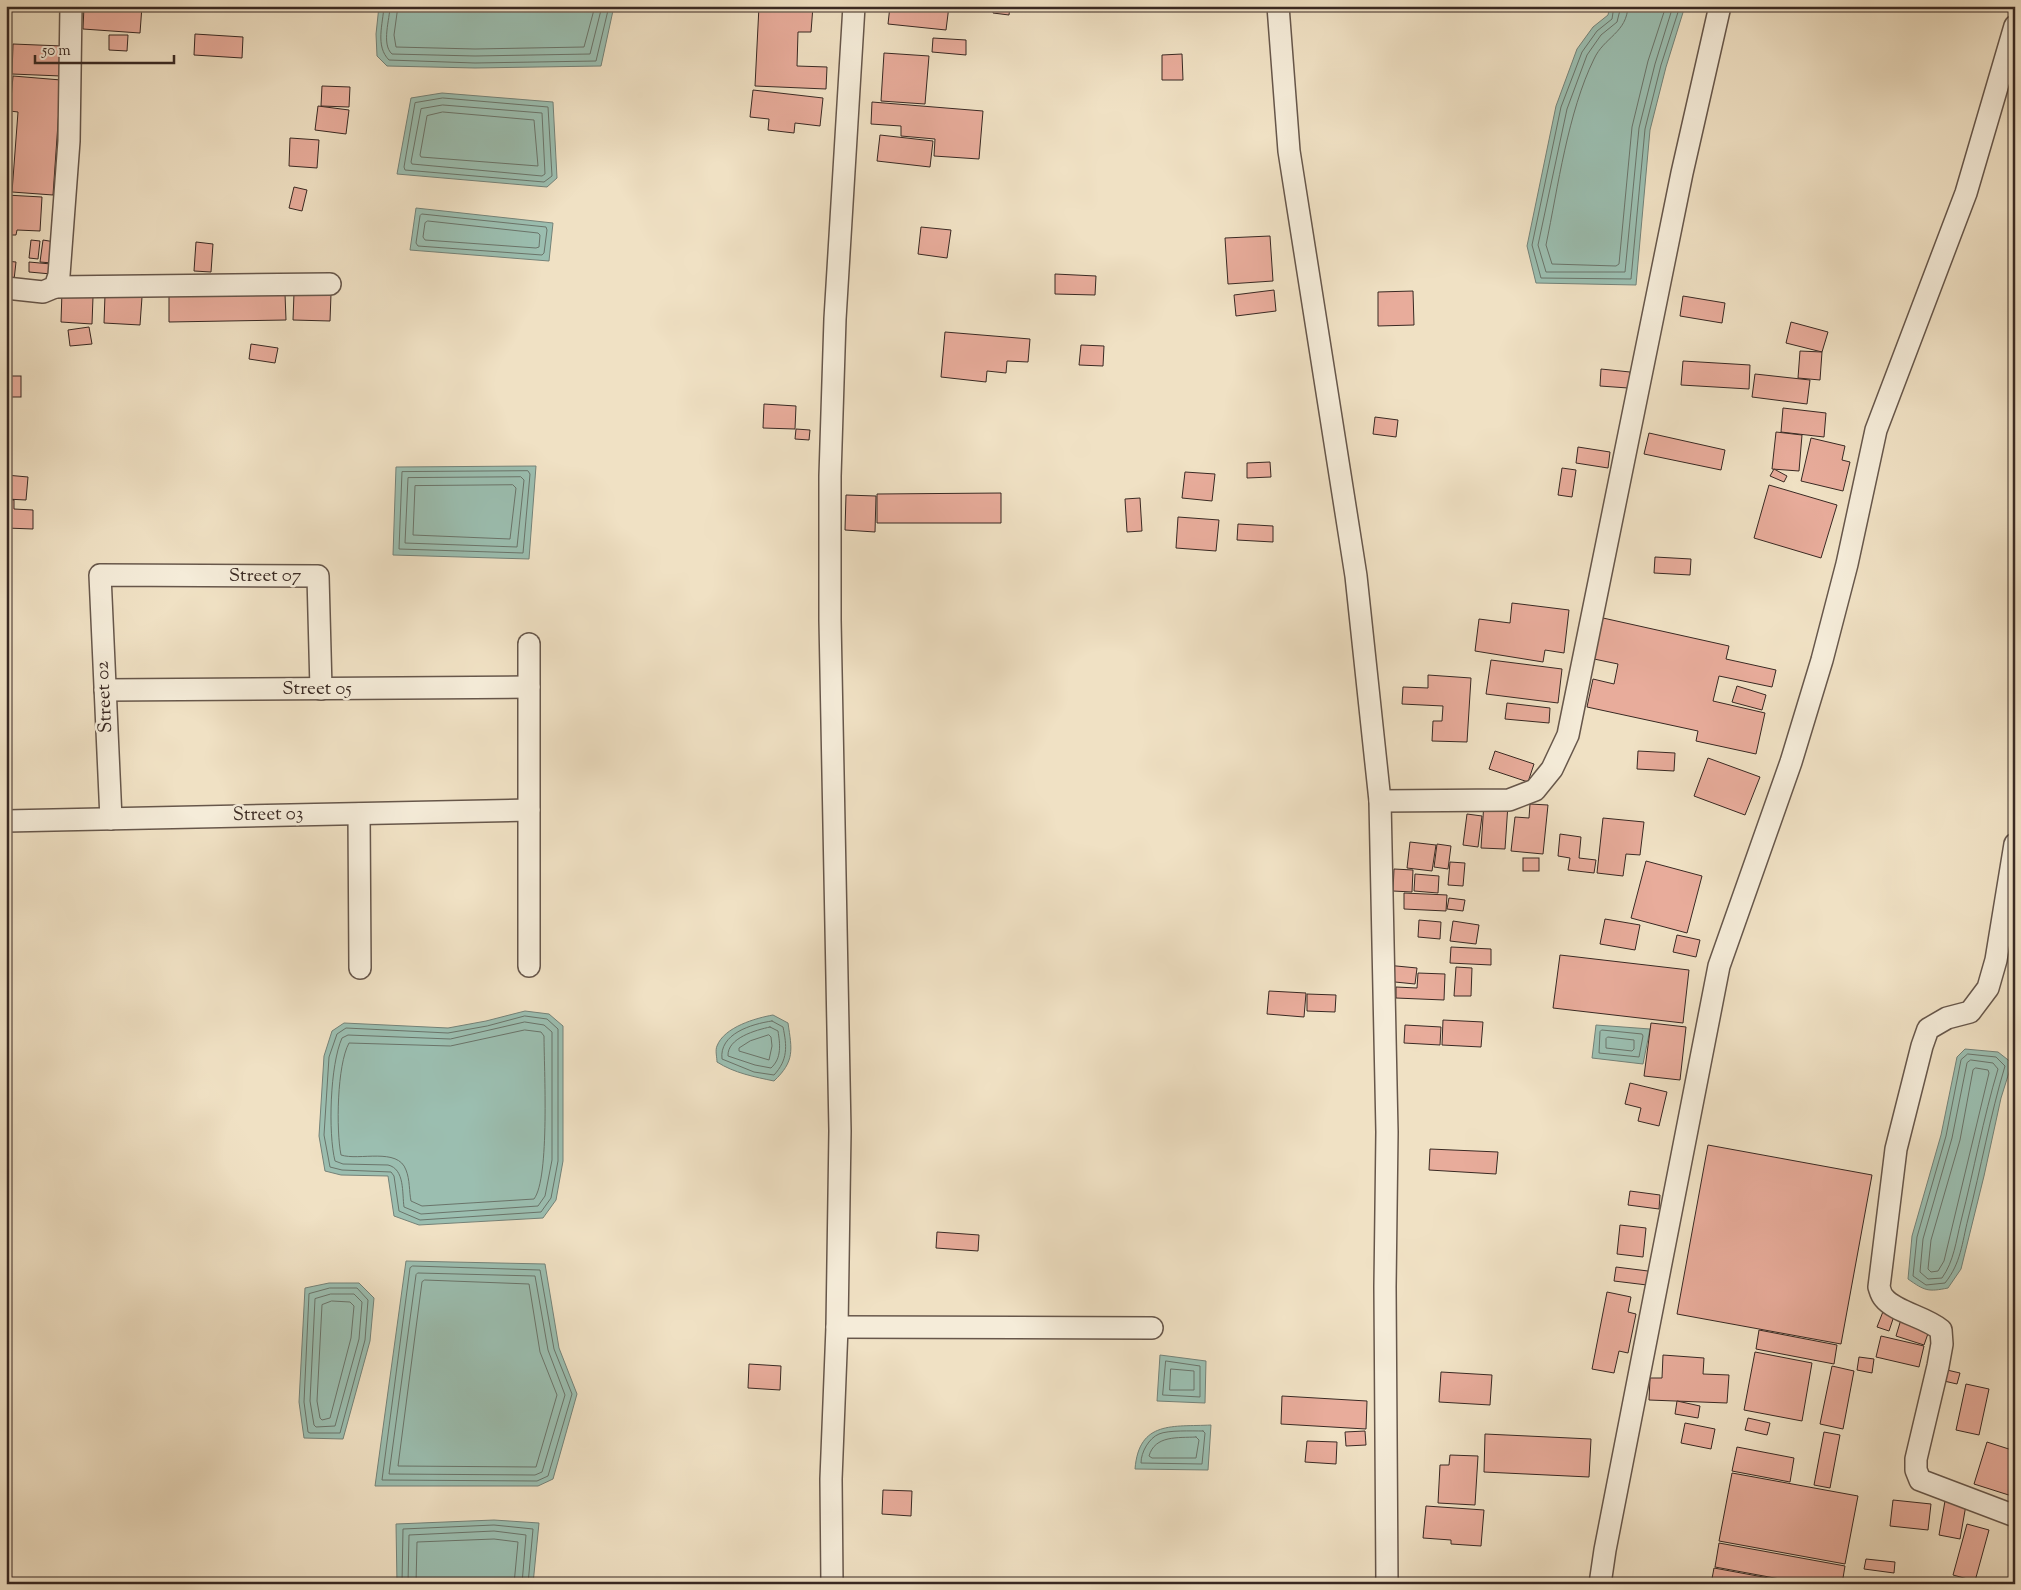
<svg xmlns="http://www.w3.org/2000/svg" width="2021" height="1590" font-family="'Sorts Mill Goudy',serif">
  <style>
    .water { fill: #9bbeb0; stroke: #748278 }
    .lines { fill: none; stroke-linecap: round; stroke-linejoin: round }
    .shore { stroke: #6a746a; stroke-width: 1 }
    .building { fill: #e8ac9b; stroke: #392923 }
    .minor-casing { stroke: #67574b; stroke-width: 24 }
    .minor { stroke: #f5ecd9; stroke-width: 21 }
    .labels { text-anchor: middle; dominant-baseline: central; stroke-width: 5; stroke-linejoin: round; paint-order: stroke }
    .street-label { font-size: 19px; fill: #392923; stroke: #f5ecd9 }
  </style>
  <rect width="100%" height="100%" fill="#f0e1c4"/>
  <filter id="stains"><feTurbulence type="fractalNoise" baseFrequency=".004" numOctaves="4"/><feColorMatrix values="0 0 0 0 .2 0 0 0 0 .09 0 0 0 0 .02 0 0 0 .5 -.17"/></filter>
  <radialGradient id="worn" r=".72"><stop offset=".6" stop-color="#630" stop-opacity="0"/><stop offset="1" stop-color="#630" stop-opacity=".3"/></radialGradient>
  <!-- water -->
  <g class="water">
    <polygon points="379,6 614,6 601,66 475,68 387,66 377,56 376,34"/>
    <polygon points="1610,6 1685,6 1666,67 1650,130 1636,285 1536,283 1527,246 1556,106 1577,49 1593,27 1608,15"/>
    <polygon points="442,93 553,102 557,178 547,187 397,174 411,98"/>
    <polygon points="416,208 553,223 549,261 410,250"/>
    <polygon points="536,466 529,559 393,555 396,467"/>
    <polygon points="525,1011 549,1014 563,1026 563,1161 556,1200 543,1218 419,1225 394,1216 388,1176 341,1175 325,1171 319,1136 324,1056 332,1031 344,1023 448,1028 486,1021"/>
    <path d="M773,1015l15,8c4,27 7,38 -14,58 -19,-4 -40,-8 -57,-19 0,-4 -2,-12 0,-16 7,-19 39,-28 56,-31z"/>
    <polygon points="1596,1025 1650,1029 1643,1064 1592,1058"/>
    <path d="M1965,1049l33,3 14,11 -11,35 -17,78 -23,93 -13,19c-20,4 -23,3 -40,-9l4,-43 29,-101 16,-78z"/>
    <polygon points="406,1261 545,1264 559,1348 577,1394 553,1479 538,1486 375,1486"/>
    <polygon points="329,1283 359,1283 374,1298 370,1341 343,1439 304,1438 299,1402 305,1288"/>
    <polygon points="1160,1355 1206,1361 1205,1403 1157,1401"/>
    <path d="M1211,1425l-3,45 -73,-1c4,-49 38,-42 76,-44z"/>
    <polygon points="494,1520 539,1523 533,1584 397,1584 396,1524"/>
  </g>
  <g class="lines">
    <!-- shore -->
    <g class="shore">
      <path d="M384,6c-1,18 -9,40 5,54l86,3 121,-2 13,-55"/>
      <path d="M390,6c0,13 -9,38 2,48l83,2 115,-2 12,-48"/>
      <polyline points="398,6 394,35 396,47 475,49 584,47 595,6"/>
      <polyline points="1614,6 1612,19 1597,31 1582,52 1561,107 1532,245 1541,278 1631,279 1645,129 1661,65 1680,6"/>
      <polyline points="1621,6 1617,22 1601,35 1587,55 1567,109 1538,245 1546,272 1625,272 1639,128 1655,64 1673,6"/>
      <path d="M1628,6c-1,27 -24,31 -34,53 -26,53 -36,128 -48,186l6,19 64,2 3,-2 13,-137 16,-66 18,-55"/>
      <polygon points="443,98 548,107 552,176 544,182 405,170 404,167 415,103"/>
      <polygon points="443,105 542,113 545,174 542,176 412,164 411,162 421,109"/>
      <polygon points="443,112 534,120 538,166 421,157 420,155 427,116"/>
      <polygon points="422,214 546,227 547,230 544,253 542,255 418,246 416,243 420,216"/>
      <polygon points="428,221 538,233 540,235 539,247 536,248 425,240 423,237 425,223"/>
      <polygon points="528,471 530,474 523,553 399,549 402,472"/>
      <polygon points="521,477 524,480 517,547 405,543 408,478"/>
      <polygon points="513,485 516,488 510,539 413,535 415,486"/>
      <polygon points="525,1016 547,1019 558,1029 558,1161 551,1198 541,1212 420,1220 399,1211 394,1176 391,1172 342,1170 330,1167 324,1135 329,1057 337,1034 346,1028 448,1033 487,1026"/>
      <path d="M772,1021l11,6c4,19 5,33 -9,48l-20,-3 -32,-13c-3,-25 29,-35 50,-38z"/>
      <path d="M525,1022l19,3 8,7v128l-7,36 -7,10 -117,8 -17,-7c-2,-14 1,-38 -16,-42l-45,-1 -8,-3c-7,-28 -5,-96 7,-123l6,-3 102,4z"/>
      <path d="M770,1027l8,4c2,13 4,27 -7,37l-16,-3 -27,-9c-1,-18 28,-26 42,-29z"/>
      <path d="M525,1030l16,2 3,4c0,31 6,142 -10,163l-112,7 -11,-5c-2,-10 -1,-21 -5,-31 -8,-23 -47,-9 -65,-15 -5,-25 -4,-90 8,-112l101,3z"/>
      <polygon points="1602,1030 1642,1034 1643,1036 1639,1057 1599,1053 1600,1032"/>
      <polygon points="769,1035 771,1037 772,1046 769,1060 739,1051 739,1048 750,1041"/>
      <polygon points="1608,1037 1634,1040 1634,1049 1632,1051 1606,1048 1606,1039"/>
      <path d="M1968,1054l28,3 9,9c-15,50 -24,102 -37,153 -6,24 -7,44 -23,64l-19,2 -13,-9 4,-39 29,-101 15,-76z"/>
      <path d="M1971,1060l22,3 5,6c-15,50 -24,101 -37,152 -5,20 -7,40 -19,57l-14,1 -8,-7 3,-33 29,-101 15,-75z"/>
      <polygon points="1976,1068 1988,1070 1989,1073 1944,1261 1938,1271 1931,1272 1928,1269 1931,1240 1960,1140 1973,1070"/>
      <polygon points="413,1266 540,1270 554,1349 572,1394 548,1476 537,1481 382,1480 410,1268"/>
      <polygon points="418,1273 535,1276 548,1350 565,1395 542,1472 535,1475 389,1474 416,1275"/>
      <polygon points="425,1280 529,1284 540,1352 557,1395 536,1467 398,1466 422,1282"/>
      <polygon points="330,1288 357,1288 368,1300 365,1340 340,1433 310,1433 308,1432 304,1402 309,1294"/>
      <polygon points="331,1294 354,1294 362,1302 359,1339 335,1426 316,1427 314,1425 310,1401 315,1299"/>
      <polygon points="332,1301 350,1302 354,1306 351,1338 330,1418 322,1420 320,1418 317,1401 322,1305"/>
      <polygon points="1166,1361 1200,1366 1200,1397 1163,1395"/>
      <polygon points="1171,1369 1194,1371 1194,1390 1170,1390"/>
      <path d="M1203,1431l2,2 -3,31 -61,-1c0,-11 8,-25 18,-29 9,-4 33,-3 44,-3z"/>
      <path d="M1196,1437l3,3 -3,18h-44l-3,-2c6,-21 29,-18 47,-19z"/>
      <polyline points="402,1584 403,1529 494,1525 533,1529 528,1584"/>
      <polyline points="408,1584 409,1535 494,1531 526,1535 522,1584"/>
      <polyline points="416,1584 417,1542 494,1539 518,1542 514,1584"/>
    </g>
  </g>
  <!-- building -->
  <g class="building">
    <polygon points="84,6 142,6 140,33 83,29"/>
    <polygon points="759,6 813,6 811,32 798,32 797,66 827,67 826,89 755,86"/>
    <polygon points="890,6 949,6 946,30 888,24"/>
    <polygon points="994,6 1010,6 1009,15 993,13"/>
    <polygon points="195,34 243,37 242,58 194,55"/>
    <polygon points="109,35 128,35 127,51 109,50"/>
    <polygon points="933,38 966,40 966,55 932,52"/>
    <polygon points="13,44 62,46 61,76 12,74"/>
    <polygon points="884,53 929,56 925,104 881,101"/>
    <polygon points="1182,54 1183,80 1162,80 1162,55"/>
    <polygon points="13,76 61,80 53,195 12,192 18,112 10,111"/>
    <polygon points="322,86 350,87 349,107 321,106"/>
    <polygon points="753,90 823,98 820,126 795,123 794,133 768,130 769,119 750,117"/>
    <polygon points="872,102 983,111 979,159 934,156 935,139 901,136 901,126 871,124"/>
    <polygon points="318,106 349,110 346,134 315,130"/>
    <polygon points="880,135 933,141 930,167 877,161"/>
    <polygon points="290,138 319,140 317,168 289,166"/>
    <polygon points="294,187 307,190 302,211 289,208"/>
    <polygon points="6,195 42,197 40,231 17,230 16,235 6,235"/>
    <polygon points="921,227 951,230 947,258 918,254"/>
    <polygon points="1270,236 1273,281 1228,284 1225,238"/>
    <polygon points="31,240 40,241 38,259 29,258"/>
    <polygon points="43,240 55,242 52,263 40,262"/>
    <polygon points="196,242 213,244 211,272 194,271"/>
    <polygon points="6,261 16,262 14,280 6,279"/>
    <polygon points="29,262 51,264 51,274 29,272"/>
    <polygon points="1055,274 1096,276 1095,295 1055,294"/>
    <polygon points="1274,290 1276,311 1236,316 1234,295"/>
    <polygon points="62,291 93,297 92,324 61,322"/>
    <polygon points="1413,291 1414,325 1378,326 1378,292"/>
    <polygon points="294,293 331,294 330,321 293,320"/>
    <polygon points="285,294 286,320 169,322 169,295"/>
    <polygon points="105,295 142,297 140,325 104,323"/>
    <polygon points="1683,296 1725,303 1722,323 1680,316"/>
    <polygon points="1791,322 1828,332 1822,352 1786,343"/>
    <polygon points="89,327 92,344 70,346 68,330"/>
    <polygon points="945,332 1030,339 1028,362 1007,361 1006,373 987,371 986,382 941,377"/>
    <polygon points="251,344 278,348 275,363 249,359"/>
    <polygon points="1081,345 1104,346 1103,366 1079,365"/>
    <polygon points="1800,351 1822,352 1820,380 1798,378"/>
    <polygon points="1683,361 1750,365 1749,389 1681,385"/>
    <polygon points="1601,369 1630,372 1628,388 1600,386"/>
    <polygon points="1755,374 1810,380 1807,404 1752,397"/>
    <rect x="6" y="376" width="15" height="21"/>
    <polygon points="764,404 796,406 795,429 763,428"/>
    <polygon points="1783,408 1826,413 1824,437 1781,432"/>
    <polygon points="1375,417 1398,420 1396,437 1373,434"/>
    <polygon points="796,429 810,430 809,440 795,439"/>
    <polygon points="1776,432 1802,435 1799,471 1772,469"/>
    <polygon points="1649,433 1725,450 1721,470 1644,454"/>
    <polygon points="1811,438 1845,446 1842,460 1850,462 1843,491 1801,481"/>
    <polygon points="1578,447 1610,452 1608,468 1576,463"/>
    <polygon points="1270,462 1271,477 1247,478 1247,463"/>
    <polygon points="1562,468 1576,470 1572,497 1558,495"/>
    <polygon points="1774,469 1787,476 1784,482 1770,476"/>
    <polygon points="1185,472 1215,474 1212,501 1182,498"/>
    <polygon points="6,475 28,477 26,500 6,499"/>
    <polygon points="1769,485 1837,505 1821,558 1754,538"/>
    <polygon points="1001,493 1001,523 877,523 877,494"/>
    <polygon points="846,495 876,496 875,532 845,530"/>
    <polygon points="1140,498 1142,531 1127,532 1125,499"/>
    <polygon points="6,499 14,500 14,509 33,510 33,529 6,528"/>
    <polygon points="1178,517 1219,520 1216,551 1176,548"/>
    <polygon points="1238,524 1273,526 1273,542 1237,540"/>
    <polygon points="1655,557 1691,559 1690,575 1654,573"/>
    <polygon points="1512,603 1569,610 1564,653 1545,650 1543,662 1475,651 1479,619 1510,623"/>
    <polygon points="1603,618 1729,646 1726,659 1776,670 1772,687 1719,676 1713,701 1765,713 1756,754 1696,741 1698,731 1587,707 1593,679 1614,684 1618,664 1594,659"/>
    <polygon points="1491,660 1562,669 1558,703 1486,694"/>
    <polygon points="1428,675 1471,678 1467,742 1432,741 1433,721 1442,721 1443,706 1402,704 1403,687 1428,688"/>
    <polygon points="1737,686 1766,695 1762,710 1732,702"/>
    <polygon points="1507,703 1550,708 1549,723 1505,719"/>
    <polygon points="1495,751 1534,764 1528,782 1489,769"/>
    <polygon points="1638,751 1675,753 1674,771 1637,769"/>
    <polygon points="1708,758 1760,777 1745,815 1694,796"/>
    <polygon points="1484,802 1508,804 1505,849 1481,848"/>
    <polygon points="1530,804 1548,805 1543,854 1511,851 1515,817 1529,818"/>
    <polygon points="1467,814 1482,816 1478,847 1463,845"/>
    <polygon points="1603,818 1644,822 1640,855 1626,854 1623,876 1597,873"/>
    <polygon points="1560,834 1581,837 1579,858 1596,860 1594,873 1568,870 1570,858 1558,856"/>
    <polygon points="1410,842 1436,845 1432,871 1407,868"/>
    <polygon points="1437,844 1451,846 1448,869 1434,867"/>
    <rect x="1523" y="858" width="16" height="13"/>
    <polygon points="1646,861 1702,876 1687,933 1631,918"/>
    <polygon points="1450,862 1465,863 1463,886 1448,885"/>
    <polygon points="1394,869 1413,870 1412,892 1393,891"/>
    <polygon points="1415,874 1439,876 1438,893 1414,891"/>
    <polygon points="1404,893 1447,895 1446,911 1404,909"/>
    <polygon points="1449,898 1465,900 1463,911 1447,909"/>
    <polygon points="1605,919 1640,925 1635,950 1600,944"/>
    <polygon points="1419,920 1441,922 1440,939 1418,937"/>
    <polygon points="1453,921 1479,925 1476,944 1450,941"/>
    <polygon points="1677,935 1700,940 1696,957 1673,952"/>
    <polygon points="1451,947 1491,949 1491,965 1450,963"/>
    <polygon points="1560,955 1689,970 1683,1023 1553,1008"/>
    <polygon points="1386,965 1417,968 1415,984 1385,981"/>
    <polygon points="1456,967 1472,968 1471,996 1454,996"/>
    <polygon points="1418,973 1445,974 1444,1000 1396,998 1396,987 1417,988"/>
    <polygon points="1269,991 1306,993 1304,1017 1267,1014"/>
    <polygon points="1307,994 1336,995 1335,1012 1307,1011"/>
    <polygon points="1443,1020 1483,1022 1481,1047 1442,1045"/>
    <polygon points="1651,1023 1686,1027 1680,1080 1644,1076"/>
    <polygon points="1405,1025 1441,1027 1440,1045 1404,1043"/>
    <polygon points="1630,1083 1667,1092 1659,1126 1638,1121 1641,1108 1625,1104"/>
    <polygon points="1708,1145 1872,1175 1841,1344 1677,1314"/>
    <polygon points="1430,1149 1498,1152 1496,1174 1429,1170"/>
    <polygon points="1630,1191 1660,1195 1659,1209 1628,1205"/>
    <polygon points="1620,1225 1646,1228 1643,1257 1617,1254"/>
    <polygon points="937,1232 979,1235 978,1251 936,1248"/>
    <polygon points="1616,1267 1648,1271 1647,1285 1614,1281"/>
    <polygon points="1607,1292 1631,1297 1628,1312 1636,1314 1628,1353 1619,1351 1614,1373 1592,1369"/>
    <polygon points="1884,1309 1895,1313 1889,1331 1877,1327"/>
    <polygon points="1902,1316 1931,1325 1924,1345 1896,1336"/>
    <polygon points="1759,1330 1837,1345 1834,1364 1756,1349"/>
    <polygon points="1881,1336 1924,1346 1919,1367 1876,1357"/>
    <polygon points="1755,1352 1812,1363 1802,1421 1744,1410"/>
    <polygon points="1663,1355 1704,1358 1703,1374 1729,1375 1727,1403 1649,1400 1650,1378 1662,1378"/>
    <polygon points="1859,1357 1874,1359 1872,1373 1857,1370"/>
    <polygon points="749,1364 781,1366 780,1390 748,1388"/>
    <polygon points="1832,1366 1854,1371 1843,1429 1820,1424"/>
    <polygon points="1947,1370 1960,1373 1957,1384 1944,1381"/>
    <polygon points="1441,1372 1492,1375 1490,1405 1439,1402"/>
    <polygon points="1966,1384 1989,1389 1979,1435 1956,1430"/>
    <polygon points="1282,1396 1367,1401 1366,1429 1281,1424"/>
    <polygon points="1677,1401 1700,1406 1698,1418 1675,1414"/>
    <polygon points="1748,1418 1770,1423 1767,1435 1745,1430"/>
    <polygon points="1685,1423 1715,1429 1711,1449 1681,1443"/>
    <polygon points="1365,1431 1366,1445 1346,1446 1345,1432"/>
    <polygon points="1824,1432 1840,1435 1830,1488 1814,1485"/>
    <polygon points="1485,1434 1591,1439 1589,1477 1484,1472"/>
    <polygon points="1307,1441 1337,1442 1336,1464 1305,1462"/>
    <polygon points="1987,1442 2015,1451 2015,1497 1974,1484"/>
    <polygon points="1737,1447 1794,1458 1790,1482 1732,1471"/>
    <polygon points="1450,1455 1478,1456 1475,1505 1438,1503 1440,1465 1449,1465"/>
    <polygon points="1732,1473 1858,1496 1845,1564 1719,1541"/>
    <polygon points="883,1490 912,1491 911,1516 882,1514"/>
    <polygon points="1893,1500 1931,1504 1928,1530 1890,1526"/>
    <polygon points="1945,1501 1966,1505 1960,1539 1939,1535"/>
    <polygon points="1426,1506 1484,1510 1481,1546 1451,1544 1451,1540 1423,1538"/>
    <polygon points="1967,1524 1989,1530 1975,1581 1953,1575"/>
    <polygon points="1719,1543 1845,1566 1842,1584 1807,1584 1715,1567"/>
    <polygon points="1866,1559 1895,1562 1894,1573 1864,1569"/>
    <polygon points="1714,1568 1801,1584 1711,1584"/>
  </g>
  <g class="lines">
    <defs>
      <g id="minor">
        <polyline points="1278,6 1289,151 1356,576 1380,801 1387,1132 1385,1287 1387,1584"/>
        <polyline points="55,287 330,284"/>
        <polyline points="6,288 43,292 55,287 59,275 69,141 71,6"/>
        <polyline points="529,644 529,966"/>
        <polyline points="105,690 529,687"/>
        <polyline points="1380,801 1509,800 1535,790 1552,769 1568,735 1682,173 1720,6"/>
        <polyline points="359,814 360,968"/>
        <polyline points="111,819 100,575 318,576 321,689"/>
        <polyline points="6,821 529,810"/>
        <path d="M2015,844l-19,116 -8,28 -18,24 -23,6 -19,11 -6,17 -26,103 -17,138c1,3 2,8 5,11 11,14 42,19 57,32l1,14 -4,22 -22,93v11l4,10 95,36"/>
        <polyline points="837,1327 1152,1328"/>
        <polyline points="832,1584 831,1479 837,1327 840,1131 830,620 830,476 835,319 854,6"/>
        <polyline points="1600,1584 1605,1550 1719,966 1791,762 1822,660 1847,564 1876,430 1966,193 2015,26"/>
      </g>
    </defs>
    <!-- minor casing -->
    <use href="#minor" class="minor-casing"/>
    <!-- minor -->
    <use href="#minor" class="minor"/>
  </g>
  <g class="labels">
    <!-- street labels -->
    <g class="street-label">
      <text x="265" y="576">Street 07</text>
      <text x="317" y="689">Street 05</text>
      <text transform="translate(105 697) rotate(-93)">Street 02</text>
      <text transform="translate(268 815) rotate(-1)">Street 03</text>
    </g>
  </g>
  <!-- margin -->
  <rect width="2021" height="1590" fill="none" stroke="#f0e1c4" stroke-width="25"/>
  <rect x="8" y="8" width="2006" height="1575" fill="none" stroke="#392923" stroke-width="2.5"/>
  <rect x="12" y="12" width="1996" height="1565" fill="none" stroke="#392923"/>
  <!-- scale -->
  <path d="M35 55v8h139v-8" fill="none" stroke="#392923" stroke-width="2.5"/>
  <text x="42" y="55" font-size="15" fill="#392923" stroke="#f5ecd9" stroke-width="4" paint-order="stroke">50 m</text>
  <rect width="100%" height="100%" filter="url(#stains)"/>
  <rect width="100%" height="100%" fill="url(#worn)"/>
</svg>
